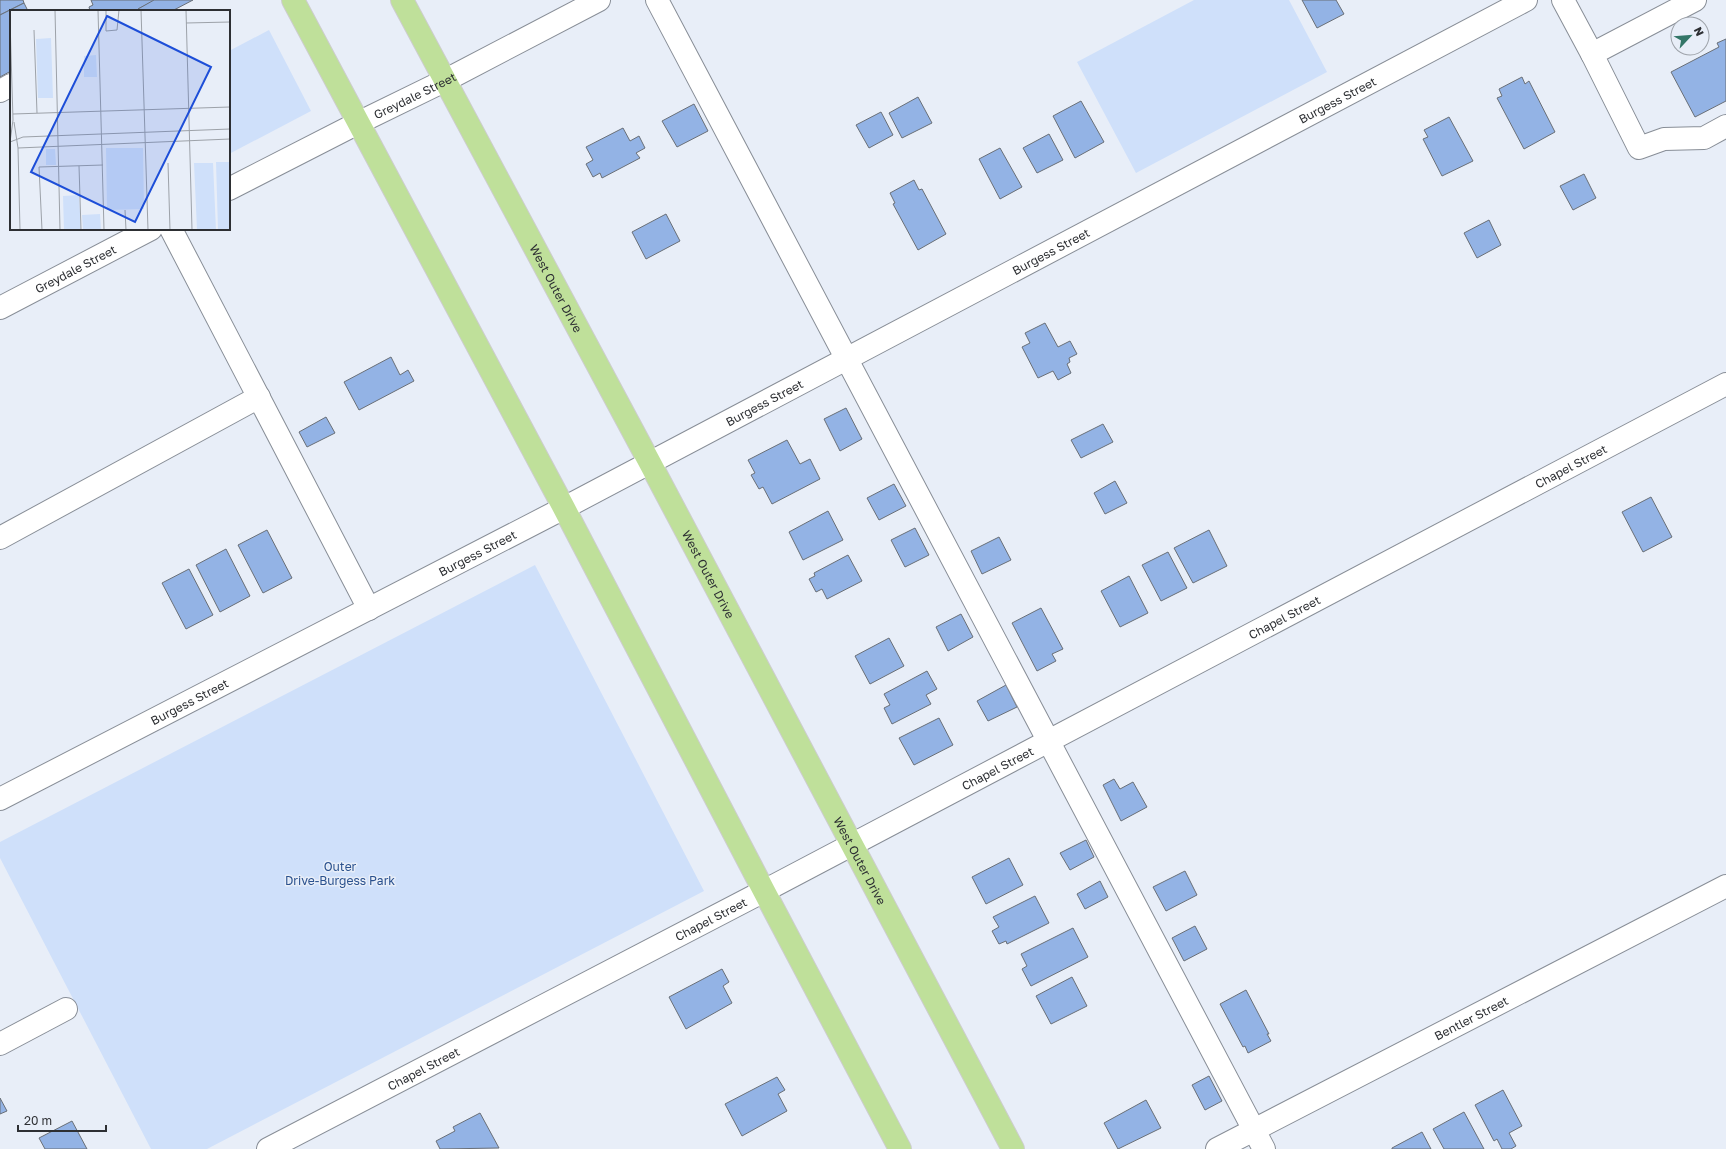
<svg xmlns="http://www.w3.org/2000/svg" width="1726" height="1149" font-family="'Golos Text',sans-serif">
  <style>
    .green { fill: #cfe0fa }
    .building { fill: #93b3e5; stroke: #696f77 }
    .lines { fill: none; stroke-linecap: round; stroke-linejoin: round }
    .minor-casing { stroke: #888e97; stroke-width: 24 }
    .major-casing { stroke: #cdcdce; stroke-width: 24 }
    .minor { stroke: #fff; stroke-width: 22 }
    .major { stroke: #bfe09a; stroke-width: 22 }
    .labels { text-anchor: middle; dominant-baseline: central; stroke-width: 3; stroke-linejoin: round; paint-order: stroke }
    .street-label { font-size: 12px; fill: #2d2f33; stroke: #e8eef8 }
    .park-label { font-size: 12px; fill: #2a518e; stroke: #e8eef8 }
    .inset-road { fill: none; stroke: #9da2a9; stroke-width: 1 }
    .view { fill: #1d4ed8; fill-opacity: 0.15; stroke: #1d4ed8; stroke-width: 2 }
    .inset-edge { fill: none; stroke: #2d2f33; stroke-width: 2 }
  </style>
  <rect width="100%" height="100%" fill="#e8eef8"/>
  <!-- green -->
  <g class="green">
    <polygon points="1194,0 1289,0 1327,72 1136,173 1077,62"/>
    <polygon points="269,30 311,111 229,154 229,51"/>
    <polygon points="535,565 704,891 207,1149 151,1149 0,858 0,842"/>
  </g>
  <!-- building -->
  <g class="building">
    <polygon points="0,0 23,0 24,3 0,15"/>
    <polygon points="91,0 154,0 154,1 138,9 139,11 90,11 89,7 93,5"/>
    <polygon points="154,0 193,0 172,11 139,11 138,9"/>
    <polygon points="1302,0 1336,0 1344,14 1317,28"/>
    <polygon points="24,3 28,11 11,11 11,71 0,77 0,15"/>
    <polygon points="1726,39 1726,101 1695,117 1671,72 1719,47 1717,43"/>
    <polygon points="1522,77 1525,84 1529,81 1555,132 1524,149 1497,98 1502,96 1499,89"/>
    <polygon points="918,97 932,123 902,138 889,113"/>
    <polygon points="1081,101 1104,142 1075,158 1053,116"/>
    <polygon points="694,104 708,131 677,147 662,121"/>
    <polygon points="881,112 893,135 869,148 856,125"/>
    <polygon points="1449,117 1473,161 1442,176 1423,139 1428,137 1424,130"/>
    <polygon points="623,128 630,141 639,136 645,148 636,153 640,158 602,178 600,173 593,177 586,164 593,160 586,147"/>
    <polygon points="1049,134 1063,160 1037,173 1023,148"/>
    <polygon points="1000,148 1022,187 1000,199 979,159"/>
    <polygon points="1584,174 1596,198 1573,210 1560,186"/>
    <polygon points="914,180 919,190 922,189 946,234 918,250 893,204 895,203 890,193"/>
    <polygon points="666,214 680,241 646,259 632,232"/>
    <polygon points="1489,220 1501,245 1477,258 1464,233"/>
    <polygon points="1045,323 1058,347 1070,341 1077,354 1069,358 1070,362 1067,364 1071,373 1058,380 1053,371 1038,378 1022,347 1030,343 1025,333"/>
    <polygon points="391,357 400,375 408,370 414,381 359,410 344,382"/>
    <polygon points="846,408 862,439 840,451 824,419"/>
    <polygon points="326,417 335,433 307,447 299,432"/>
    <polygon points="1103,424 1113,442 1081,458 1071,440"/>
    <polygon points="787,440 800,464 810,459 820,479 772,504 763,487 759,489 751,475 755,473 748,460"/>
    <polygon points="1115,481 1127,503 1105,514 1094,493"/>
    <polygon points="894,484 906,506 879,520 867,498"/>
    <polygon points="1651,497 1672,537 1643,552 1622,512"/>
    <polygon points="828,511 843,540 803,560 789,532"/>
    <polygon points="915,528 929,555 905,567 891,540"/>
    <polygon points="267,530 292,578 263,593 238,545"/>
    <polygon points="1209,530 1227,566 1193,583 1174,548"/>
    <polygon points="999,537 1011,560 982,574 971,551"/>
    <polygon points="226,549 250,596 220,612 196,565"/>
    <polygon points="1168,552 1187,588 1161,601 1142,565"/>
    <polygon points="848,555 862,581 827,599 822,589 816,592 809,579 815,576 814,573"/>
    <polygon points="189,569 213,615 186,629 162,583"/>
    <polygon points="1129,576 1148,613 1120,627 1101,591"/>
    <polygon points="1041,608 1063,649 1052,654 1056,661 1037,671 1012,623"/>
    <polygon points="961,614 973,637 948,651 936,627"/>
    <polygon points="889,638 904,666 870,684 855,656"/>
    <polygon points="927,671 937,689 926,695 931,704 892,724 884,708 890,705 884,694"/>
    <polygon points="1006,685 1017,707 988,721 977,701"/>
    <polygon points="939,718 953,745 914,765 899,738"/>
    <polygon points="1114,779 1120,789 1133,782 1147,807 1121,821 1103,785"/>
    <polygon points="1086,840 1094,857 1070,870 1060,853"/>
    <polygon points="1009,858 1023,885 986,904 972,877"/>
    <polygon points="1185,871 1197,895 1166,911 1153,887"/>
    <polygon points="1100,881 1108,897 1085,909 1077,894"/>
    <polygon points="1035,896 1049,923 1007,944 1006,941 999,944 992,931 999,927 993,917"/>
    <polygon points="1195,926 1207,949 1184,961 1172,938"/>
    <polygon points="1073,928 1088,957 1031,986 1022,969 1027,966 1021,954"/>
    <polygon points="722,969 729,982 723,986 732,1003 686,1029 669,997"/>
    <polygon points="1072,977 1087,1006 1051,1024 1036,996"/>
    <polygon points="1246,990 1269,1034 1267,1034 1271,1041 1248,1053 1245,1046 1243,1047 1220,1004"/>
    <polygon points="1209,1076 1222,1101 1205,1110 1192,1085"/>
    <polygon points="777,1077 785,1090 778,1094 787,1111 742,1136 725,1104"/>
    <polygon points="1503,1090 1522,1126 1509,1133 1516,1146 1511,1149 1502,1149 1497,1139 1494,1141 1475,1105"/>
    <polygon points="0,1098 7,1111 0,1114"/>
    <polygon points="1146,1100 1161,1128 1118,1149 1104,1123"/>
    <polygon points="1464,1112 1484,1149 1444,1149 1433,1129"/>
    <polygon points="480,1113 499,1148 440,1149 436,1141 455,1131 453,1127"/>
    <polygon points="72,1121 87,1149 45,1149 39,1138"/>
    <polygon points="1422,1132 1431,1149 1392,1149 1392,1148"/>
  </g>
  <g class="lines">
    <defs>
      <g id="minor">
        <polyline points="657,0 1264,1149"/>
        <polyline points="1563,0 1592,54"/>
        <polyline points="1695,0 1592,54 1639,148 1664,139 1704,138 1726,126"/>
        <polyline points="0,91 11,85"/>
        <path id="s1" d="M229,189l129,-66 88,-43 153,-80"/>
        <polyline points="171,229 369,609"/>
        <path id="s2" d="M0,308l151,-79"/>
        <polyline points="0,538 259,397"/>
        <path id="s3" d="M0,799l564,-291 962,-508"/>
        <polyline points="0,1044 66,1009"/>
        <path id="s4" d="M268,1149l496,-258 962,-507"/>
        <path id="s5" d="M1217,1149l509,-263"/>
      </g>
      <g id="major">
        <polyline points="293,0 564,508 764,891 900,1149"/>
        <path id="s6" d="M402,0l248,463 363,686"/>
      </g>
    </defs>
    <!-- minor casing -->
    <use href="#minor" class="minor-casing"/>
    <!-- major casing -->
    <use href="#major" class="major-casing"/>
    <!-- minor -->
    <use href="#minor" class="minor"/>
    <!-- major -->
    <use href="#major" class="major"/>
  </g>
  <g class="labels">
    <!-- street labels -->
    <g class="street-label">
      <text stroke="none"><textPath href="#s1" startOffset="208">Greydale Street</textPath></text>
      <text stroke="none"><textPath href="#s3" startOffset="1509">Burgess Street</textPath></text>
      <text stroke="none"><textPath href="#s3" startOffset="1185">Burgess Street</textPath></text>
      <text stroke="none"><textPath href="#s2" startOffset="85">Greydale Street</textPath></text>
      <text stroke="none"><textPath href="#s6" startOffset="327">West Outer Drive</textPath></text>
      <text stroke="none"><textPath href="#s3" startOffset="861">Burgess Street</textPath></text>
      <text stroke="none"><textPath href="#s4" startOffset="1471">Chapel Street</textPath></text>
      <text stroke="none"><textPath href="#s3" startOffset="537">Burgess Street</textPath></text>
      <text stroke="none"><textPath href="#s6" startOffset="651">West Outer Drive</textPath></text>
      <text stroke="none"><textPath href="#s4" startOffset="1147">Chapel Street</textPath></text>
      <text stroke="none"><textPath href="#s3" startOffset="213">Burgess Street</textPath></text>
      <text stroke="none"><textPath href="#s4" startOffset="823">Chapel Street</textPath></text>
      <text stroke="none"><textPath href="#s6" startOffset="975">West Outer Drive</textPath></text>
      <text stroke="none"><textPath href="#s4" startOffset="499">Chapel Street</textPath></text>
      <text stroke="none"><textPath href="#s5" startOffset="286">Bentler Street</textPath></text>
      <text stroke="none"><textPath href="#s4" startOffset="175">Chapel Street</textPath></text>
    </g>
    <!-- park labels -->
    <g class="park-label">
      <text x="340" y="866">Outer<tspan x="340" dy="14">Drive-Burgess Park</tspan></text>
    </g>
  </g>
  <!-- overview -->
  <g transform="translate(10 10)">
    <rect width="220" height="220" fill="#e8eef8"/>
    <path d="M41,28l2,60h-15l-2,-59zM86,45l1,22h-13v-21zM96,138h37l1,61 -37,1zM36,139h9l1,16h-10zM206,152h14v68h-12zM184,153h19l3,67h-19zM69,185l2,35h-17l-1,-34zM90,204l1,16h-18l-1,-15z" fill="#cfe0fa"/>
    <path class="inset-road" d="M45,0l5,220M88,0l6,220M96,0v21l11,-1 2,-20M131,0l7,220M176,0l6,220M0,10l3,100 -3,22M176,13l44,-1M24,20l3,83M3,104l217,-7M4,112l4,26 2,82M0,132l13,-5 207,-8M8,138l212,-9M158,153l2,67M69,156l2,64M115,200l1,20M32,220l-3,-63 64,-2"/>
    <path class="view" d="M97,6l104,51 -76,155 -104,-50z"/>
    <rect width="220" height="220" class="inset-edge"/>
  </g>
  <!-- north arrow -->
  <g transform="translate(1690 36) rotate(64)"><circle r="19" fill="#e8eef8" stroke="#9da2a9"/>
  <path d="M0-3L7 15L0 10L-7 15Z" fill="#337668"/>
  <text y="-6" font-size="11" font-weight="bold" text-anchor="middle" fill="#2d2f33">N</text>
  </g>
  <!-- scale -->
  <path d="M18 1125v6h88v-6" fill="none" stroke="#2d2f33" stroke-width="2"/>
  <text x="24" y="1125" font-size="12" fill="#2d2f33" stroke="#e8eef8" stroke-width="3" paint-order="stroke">20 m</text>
</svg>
